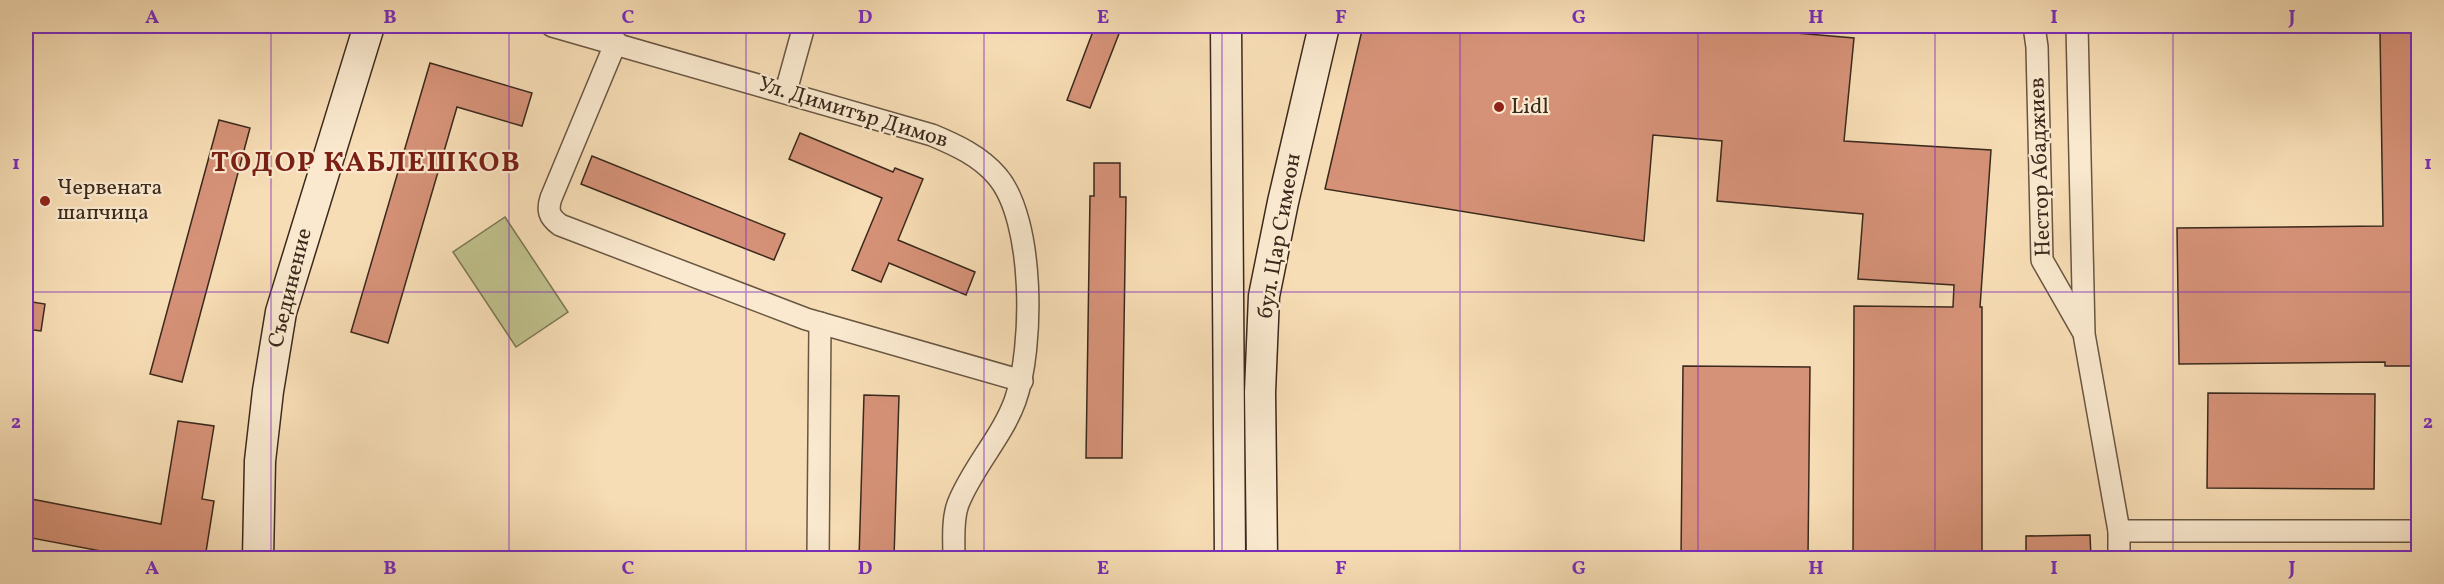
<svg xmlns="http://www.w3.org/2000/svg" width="2444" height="584" font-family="Vollkorn,serif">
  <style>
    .green { fill: #bfc08c; stroke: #7c7454; stroke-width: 1.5 }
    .building { fill: #d69278; stroke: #3a291c; stroke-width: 1.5 }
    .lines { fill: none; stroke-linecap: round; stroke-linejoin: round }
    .street-casing { stroke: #695642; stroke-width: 24 }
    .secondary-casing { stroke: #3a291c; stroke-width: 33 }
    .street { stroke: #fae9cf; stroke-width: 21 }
    .secondary { stroke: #fae9cf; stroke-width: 30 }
    .grid { fill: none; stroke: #7b2cbf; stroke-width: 1.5; stroke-opacity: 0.55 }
    .poi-dot { fill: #8f2418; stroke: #fae9cf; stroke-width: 2 }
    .labels { text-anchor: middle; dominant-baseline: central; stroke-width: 4.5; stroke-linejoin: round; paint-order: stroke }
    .poi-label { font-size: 22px; fill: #3a291c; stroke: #fae9cf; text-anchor: start }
    .street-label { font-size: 22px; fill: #3a291c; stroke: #fae9cf }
    .district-label { font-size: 28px; font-weight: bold; letter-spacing: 1.5px; fill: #7a1f14; stroke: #fae9cf }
    .neatline { fill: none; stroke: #7b2cbf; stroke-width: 2 }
    .grid-label { font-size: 20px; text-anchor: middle; font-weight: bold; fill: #7b2cbf }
  </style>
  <rect width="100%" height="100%" fill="#f7ddb5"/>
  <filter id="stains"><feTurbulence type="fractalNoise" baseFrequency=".00333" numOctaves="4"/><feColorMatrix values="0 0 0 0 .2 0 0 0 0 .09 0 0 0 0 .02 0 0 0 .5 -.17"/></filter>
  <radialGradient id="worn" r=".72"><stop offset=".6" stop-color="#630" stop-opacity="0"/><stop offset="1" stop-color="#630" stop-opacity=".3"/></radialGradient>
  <!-- green -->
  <polygon class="green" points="505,217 568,312 516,347 453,252"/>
  <!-- building -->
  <g class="building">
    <polygon points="1095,26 1122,26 1090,108 1067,100"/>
    <polygon points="1363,26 1712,26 1854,38 1844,141 1991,150 1980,307 1982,307 1982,558 1853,558 1854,306 1953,307 1954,285 1858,279 1863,214 1717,201 1722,141 1653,135 1644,241 1325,189"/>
    <polygon points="2418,29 2418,366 2385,366 2385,362 2179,364 2177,228 2383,226 2380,32"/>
    <polygon points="430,63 532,93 522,126 457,107 388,343 351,332"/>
    <polygon points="219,120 250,128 182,382 150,374"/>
    <polygon points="800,133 893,172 895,168 923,179 898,240 975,272 966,295 889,263 881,282 852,270 882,198 789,159"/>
    <polygon points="592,156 785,234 774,260 581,184"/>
    <polygon points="1094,163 1120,163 1120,197 1126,197 1122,458 1086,458 1090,196 1094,196"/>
    <polygon points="26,301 45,304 41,331 26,329"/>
    <polygon points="1683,366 1810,367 1808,558 1681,558"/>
    <polygon points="2208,393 2375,394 2374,489 2207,488"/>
    <polygon points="864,395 899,396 894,558 859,558"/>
    <polygon points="178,421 214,426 202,499 214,501 205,558 138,558 26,537 26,498 161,524"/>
    <polygon points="2090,535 2091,558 2026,558 2026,536"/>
  </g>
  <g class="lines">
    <defs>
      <g id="street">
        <path d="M552,26l380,109c24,10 48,21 65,41 38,44 37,172 18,225 -13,36 -43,67 -57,103 -6,16 -4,38 -4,54"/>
        <polyline points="2034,26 2037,47 2042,260 2082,330"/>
        <polyline points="2077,26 2084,334 2119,531 2119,558"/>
        <path d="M616,42l-65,156c-4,12 -2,19 9,27l246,94 216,62"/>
        <polyline points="786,91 804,26"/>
        <polyline points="2119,531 2418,531"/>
        <polyline points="818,558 820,323"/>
      </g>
      <g id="secondary">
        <polyline points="1226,26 1230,558"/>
        <polyline points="258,558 260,461 268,391 281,312 369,26"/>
        <polyline points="1262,558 1260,392 1264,296 1283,202 1324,26"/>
      </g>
    </defs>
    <!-- street casing -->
    <use href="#street" class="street-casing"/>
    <!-- secondary casing -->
    <use href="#secondary" class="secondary-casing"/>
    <!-- street -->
    <use href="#street" class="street"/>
    <!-- secondary -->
    <use href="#secondary" class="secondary"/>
  </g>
  <!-- grid -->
  <path class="grid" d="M271,26v532M509,26v532M746,26v532M984,26v532M1222,26v532M1460,26v532M1698,26v532M1935,26v532M2173,26v532M26,292h2392"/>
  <!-- markers -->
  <g class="poi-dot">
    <circle cx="1499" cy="107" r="6"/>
    <circle cx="45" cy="201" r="6"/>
  </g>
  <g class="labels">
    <!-- poi labels -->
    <g class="poi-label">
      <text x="1511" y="107">Lidl</text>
      <text x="57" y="188">Червената<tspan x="57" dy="25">шапчица</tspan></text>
    </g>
    <!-- street labels -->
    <g class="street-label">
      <text transform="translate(853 113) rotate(17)">Ул. Димитър Димов</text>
      <text transform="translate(2041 167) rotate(-92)">Нестор Абаджиев</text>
      <text transform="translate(1280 236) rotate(-80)">бул. Цар Симеон</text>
      <text transform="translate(291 288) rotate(-76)">Съединение</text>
    </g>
    <!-- district labels -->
    <g class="district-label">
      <text x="366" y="163">ТОДОР КАБЛЕШКОВ</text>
    </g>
  </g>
  <!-- margin -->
  <rect width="2444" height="584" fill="none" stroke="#f7ddb5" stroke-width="66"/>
  <rect x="33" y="33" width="2378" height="518" class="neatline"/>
  <g class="grid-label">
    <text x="152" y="23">A</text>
    <text x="390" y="23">B</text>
    <text x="628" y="23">C</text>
    <text x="865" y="23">D</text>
    <text x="1103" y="23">E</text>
    <text x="1341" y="23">F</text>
    <text x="1579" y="23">G</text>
    <text x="1816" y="23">H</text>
    <text x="2054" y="23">I</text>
    <text x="2292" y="23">J</text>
    <text x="16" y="169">1</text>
    <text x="2428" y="169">1</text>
    <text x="16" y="428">2</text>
    <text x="2428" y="428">2</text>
    <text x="152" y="574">A</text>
    <text x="390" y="574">B</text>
    <text x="628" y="574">C</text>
    <text x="865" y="574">D</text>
    <text x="1103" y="574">E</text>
    <text x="1341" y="574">F</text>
    <text x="1579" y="574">G</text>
    <text x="1816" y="574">H</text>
    <text x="2054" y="574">I</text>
    <text x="2292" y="574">J</text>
  </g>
  <rect width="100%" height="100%" filter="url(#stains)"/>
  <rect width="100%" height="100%" fill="url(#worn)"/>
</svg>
